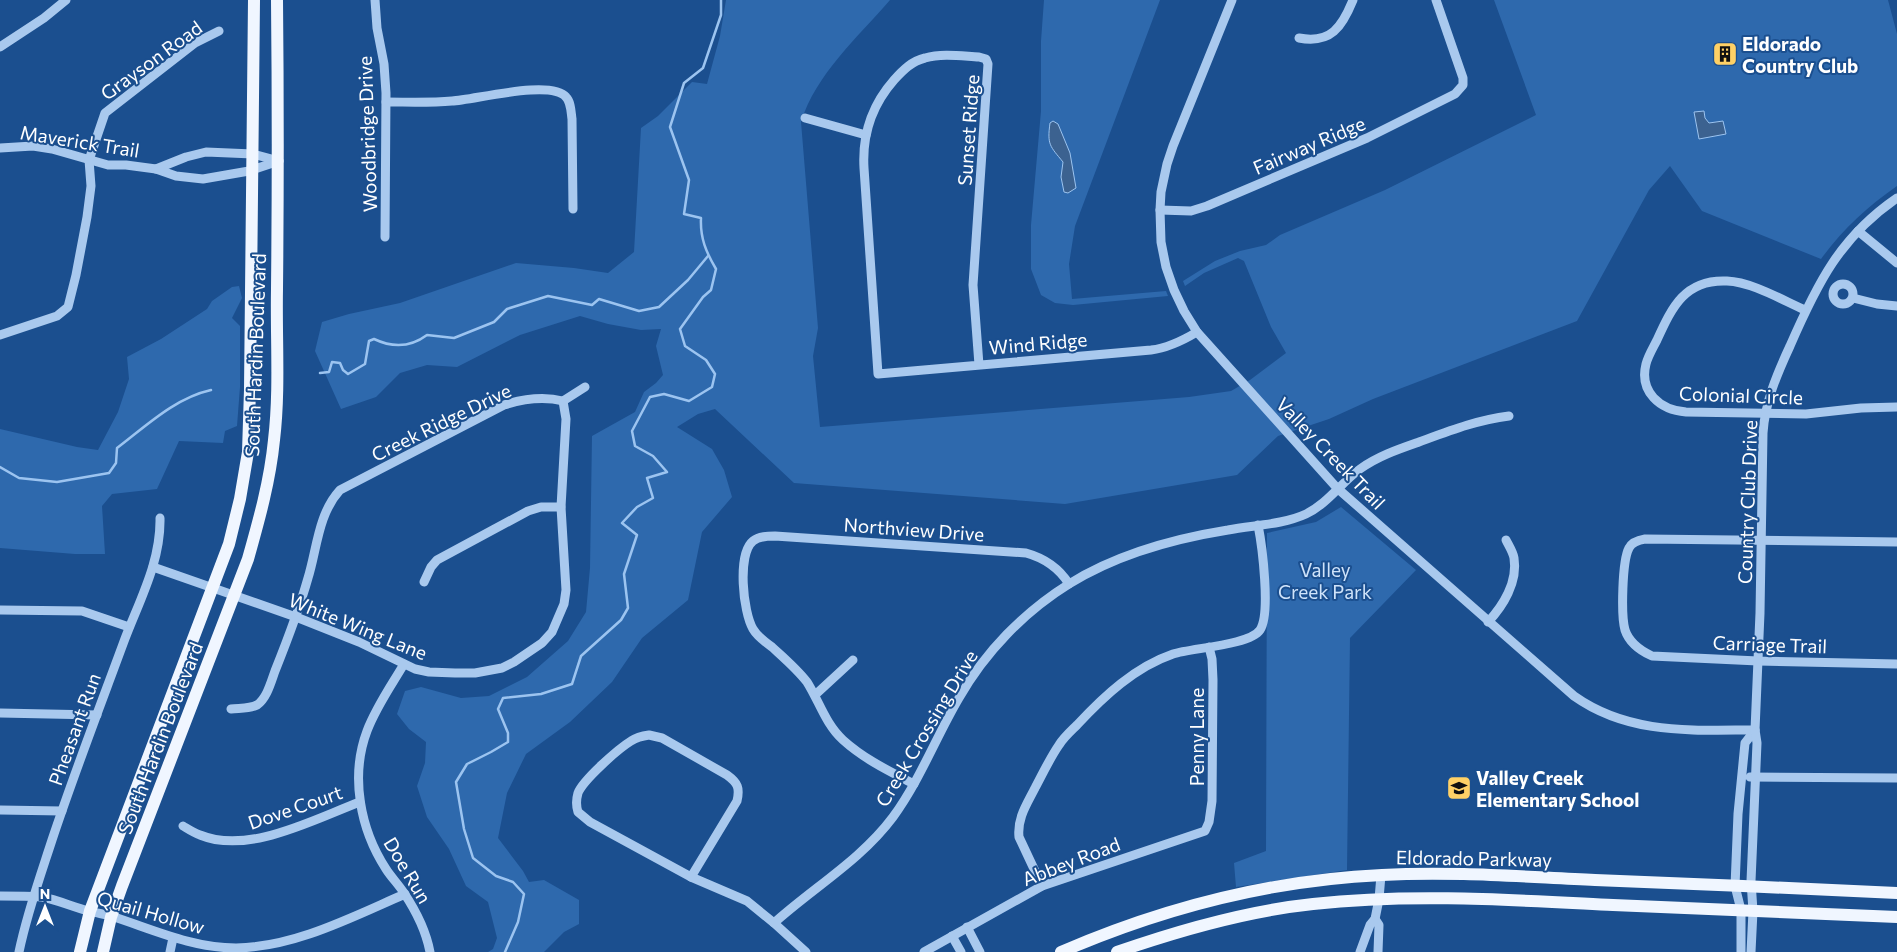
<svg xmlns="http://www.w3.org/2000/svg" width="1897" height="952" font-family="Commissioner,sans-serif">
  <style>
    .green { fill: #2e69ad }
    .water { fill: #3c6290; stroke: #9cc4f0 }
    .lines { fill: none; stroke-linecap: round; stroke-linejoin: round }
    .stream { stroke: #9cc4f0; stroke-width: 2.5 }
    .minor { stroke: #a9c9ee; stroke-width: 9 }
    .major { stroke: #f0f6ff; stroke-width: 12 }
    .labels { text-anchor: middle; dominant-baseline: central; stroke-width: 4; stroke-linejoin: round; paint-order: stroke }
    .poi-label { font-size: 19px; font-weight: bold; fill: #fff; stroke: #1b4f8f; text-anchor: start }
    .street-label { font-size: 19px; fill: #fff; stroke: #1b4f8f }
    .park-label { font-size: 19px; fill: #cfe3fa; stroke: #1b4f8f }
  </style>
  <rect width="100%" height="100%" fill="#1b4f8f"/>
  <!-- green -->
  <g class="green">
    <path d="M726,0h164c-32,37 -74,74 -89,122l17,206 -5,28 7,71 369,-30 42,-6 19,-11 36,-27 -15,-26 -27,-66 -6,-3 -34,15 -19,13 -2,-5 32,-20 25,-10 26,-6 14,-10 105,-45 151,-75 -42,-115h394l9,34v152c-30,21 -55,44 -76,73l-119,-48 -32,-45 -21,24 -72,131 -204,78 -44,20 -51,17 -41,39 -172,29 -271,-21 -79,-74 -17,5 -21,13 35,22 12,21 8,27 -30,35 -14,68 -46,38 -30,44 -42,40 -44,32 -19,39 -9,45 25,33 6,11 15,-2 35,20v24l-15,8 -20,20h-56l5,-3 4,-11 -9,-36 -22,-16 -17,-37 -22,-32 -10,-31 8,-23 1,-21 -17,-13 -12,-15 8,-23 16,-4 40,11 28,-2 38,-19 41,-36 18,-29 4,-44 2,-132 43,-24 9,-20 12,-9 7,-8 -7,-29 5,-17 -20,1 -33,-6 -28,-8 -60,19 -63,32 -30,-2 -27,8 -24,24 -35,12 -26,-58 7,-29 27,-8 51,-11 116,-40 58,5 34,5 26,-21 7,-124 17,-12 34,-34 15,2 13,-48z"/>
    <polygon points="1044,0 1160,0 1075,226 1069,264 1072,299 1166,291 1168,296 1073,305 1055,303 1041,295 1031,269 1031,225 1041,111 1041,41"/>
    <polygon points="239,286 242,298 232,318 240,326 240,387 237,426 225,431 223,443 179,441 157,489 112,494 102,506 105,554 75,554 0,548 0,429 77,447 98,450 118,412 129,379 127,357 161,339 207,309 212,301 232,287"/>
    <polygon points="1341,507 1416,570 1350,638 1347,870 1236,887 1234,863 1266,851 1267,533 1316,522"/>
  </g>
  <!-- water -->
  <g class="water">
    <polygon points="1704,111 1705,118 1709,123 1723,121 1726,134 1699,139 1694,112"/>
    <path d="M1053,121l5,3 12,29 6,35 -8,5 -4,-1 -3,-15 2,-15c-13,-16 -16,-17 -13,-39z"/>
  </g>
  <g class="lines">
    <!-- stream -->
    <g class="stream">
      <path d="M320,373l9,-1 3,-10 8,1 3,7 5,4 17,-10 4,-23 5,-2c19,9 37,8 53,-4l27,3 40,-16 13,-13 41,-13 44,9 7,-6 40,12 20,-4 29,-27 20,-24"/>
      <path d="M0,467l19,11 38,4 52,-9 7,-10 1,-15c29,-22 58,-50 94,-58"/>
      <path d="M505,952l13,-30 6,-28 -11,-12 -17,-6 -23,-18 -9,-29 -8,-47 11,-18 24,-12 17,-10v-9l-10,-24 5,-11 38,-4 31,-10 9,-28 40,-36 7,-12 -4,-34 13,-39 -15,-12 15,-16 16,-9 -6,-20 20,-6 -14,-16 -18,-10 -3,-15 18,-34 14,-3 25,7 23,-14 3,-13 -9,-14 -21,-14 -5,-17 23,-32 8,-7 5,-21c-10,-17 -16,-31 -15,-51l-17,-4 5,-34 -19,-53 14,-44 19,-15 18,-53v-15"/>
    </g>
    <!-- minor -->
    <g class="minor">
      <polyline points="375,0 377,28 384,64 386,93 385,237"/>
      <path d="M1232,0l-59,146 -6,18 -6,28 -1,18 1,32 5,25 8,23 10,21 13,21 140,156 237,208c55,39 117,34 181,34"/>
      <path d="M1299,38c32,6 43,-11 54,-38"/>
      <polyline points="0,47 44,18 66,0"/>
      <path d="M386,102c22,0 44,1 66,-1 22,-1 99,-22 114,-4 5,5 5,15 6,22l1,90"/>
      <polyline points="805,118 866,135"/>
      <polyline points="0,148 33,146 52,149 108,165 126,165 156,169 176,176 203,179 249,171 279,161"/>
      <polyline points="156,169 186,157 206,152 253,154 279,161"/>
      <polyline points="1160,210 1191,211 1207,206 1367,138 1455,94 1463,85 1463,78 1436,0"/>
      <polyline points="1858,231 1897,263"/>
      <circle cx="1843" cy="294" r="10"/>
      <polyline points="1853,298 1877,304 1897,306"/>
      <path d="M1805,310c-23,-10 -53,-28 -78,-29 -42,-2 -55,26 -70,59 -4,8 -9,16 -11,24 -7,28 14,46 40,48l120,2 55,-6 36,-1"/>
      <polyline points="0,335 57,316 68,307 76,275 87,217 91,186 89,160 105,113 195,43 219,31"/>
      <path d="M979,365l-6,-80 15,-221 -2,-5 -7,-2c-18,-1 -37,-4 -54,1 -13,3 -22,12 -31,22 -22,25 -32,54 -30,88l14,206 273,-24c17,-2 31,-9 46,-18"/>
      <path d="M1897,542l-252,-3c-6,1 -13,3 -16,9 -7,13 -8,68 -4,82 4,12 16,21 27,26l106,5 139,3"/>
      <polyline points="153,567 296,617 359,642 415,669 429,672 455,673 475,673 502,668 514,662 542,643 552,632 564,604 566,590 561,507 566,419 563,401"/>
      <polyline points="424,582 431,567 437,560 528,511 541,507 561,507"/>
      <polyline points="0,610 82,611 129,627"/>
      <path d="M1488,622c15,-16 30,-40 26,-64 -1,-6 -5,-12 -8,-18"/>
      <path d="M404,664c-13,22 -28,43 -37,67 -17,45 -7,98 19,138 5,8 13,16 18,24 12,18 22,38 26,59"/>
      <polyline points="815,695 853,660"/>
      <path d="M231,709c8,-1 19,0 26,-4 10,-7 14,-23 18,-34 12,-30 24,-61 33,-93 9,-29 10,-64 32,-88l164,-85c19,-6 39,-9 59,-4l22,-14"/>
      <polyline points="0,713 97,715"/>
      <path d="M649,735l13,3 65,37c11,8 13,13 10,26l-46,76 -101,-55 -12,-10c-2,-6 -2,-12 0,-19 5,-13 40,-44 53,-52 6,-4 11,-5 18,-6z"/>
      <polyline points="1750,777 1897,778"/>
      <path d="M914,784c-25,-13 -50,-25 -71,-44 -17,-15 -24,-39 -36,-58 -10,-13 -23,-24 -35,-35 -7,-5 -15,-11 -19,-18 -10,-17 -16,-75 0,-88 6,-5 15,-5 22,-5l251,17c18,5 33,15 43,31"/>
      <polyline points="0,810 62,811"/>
      <path d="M183,826c5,3 11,7 17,9 49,20 114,-16 160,-33"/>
      <polyline points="691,877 747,901 774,923 806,952"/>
      <path d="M1042,886l-23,-49c-2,-19 8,-33 16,-49 8,-15 15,-30 24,-43 5,-8 12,-14 18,-20 27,-29 58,-58 96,-71 19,-6 77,-9 87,-24 11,-16 2,-85 -2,-105"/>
      <path d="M0,896c14,0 28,0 42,1 16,3 31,10 47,14 7,2 15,3 22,5 41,13 81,32 125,32 59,-1 116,-31 169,-54"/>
      <polyline points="1375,919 1379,925 1378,952"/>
      <path d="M774,923c40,-36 87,-63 119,-106 27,-37 43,-80 66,-119 26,-46 65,-86 110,-114 48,-30 103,-45 159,-54 25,-5 54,-5 78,-16 21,-10 35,-31 54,-45 18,-13 39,-20 59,-27 30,-11 58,-22 90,-26"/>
      <polyline points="967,927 980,952"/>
      <polyline points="952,936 961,952"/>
      <path d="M19,952c8,-39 21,-75 33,-112 22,-66 47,-131 71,-196 15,-41 38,-81 37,-126"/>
      <polyline points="170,952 173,938"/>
      <polyline points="924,952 1042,886 1205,831 1209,822 1212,801 1213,680 1212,659 1209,647"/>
      <polyline points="1360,952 1370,925 1375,919 1379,899 1381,875"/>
      <polyline points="1741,952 1741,910 1735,886 1738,814 1745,743 1755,730"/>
      <path d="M1751,952l2,-41 -2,-30 6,-138 -2,-13 5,-117 3,-180c2,-31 14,-59 27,-87 27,-62 50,-109 107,-148"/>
    </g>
    <!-- major -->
    <g class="major">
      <polyline points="80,952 90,911 229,544 240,499 248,452 250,390 254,0"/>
      <path d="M103,952l8,-35 11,-31 126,-327c11,-39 22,-78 26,-119 6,-50 2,-101 3,-151 1,-97 1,-193 0,-289"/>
      <path d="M1061,952c102,-44 210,-72 321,-77 71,-4 142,2 213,5 101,4 201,8 302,13"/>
      <path d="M1117,952c63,-22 129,-41 196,-48 99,-11 200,-4 300,1 94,4 189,8 284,12"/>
    </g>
  </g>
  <!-- icons -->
  <defs>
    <symbol id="building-square" viewBox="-11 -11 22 22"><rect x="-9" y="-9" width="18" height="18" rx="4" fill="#ffd166" stroke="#1b4f8f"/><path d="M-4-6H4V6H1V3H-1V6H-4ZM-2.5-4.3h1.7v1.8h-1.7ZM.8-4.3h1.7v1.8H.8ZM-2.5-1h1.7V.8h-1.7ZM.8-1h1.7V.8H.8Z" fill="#111"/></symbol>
    <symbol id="school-square" viewBox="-11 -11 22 22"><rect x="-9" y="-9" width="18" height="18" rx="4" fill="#ffd166" stroke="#1b4f8f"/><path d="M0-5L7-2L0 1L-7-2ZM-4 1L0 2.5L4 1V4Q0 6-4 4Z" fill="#111"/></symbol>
  </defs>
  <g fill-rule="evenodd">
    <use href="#building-square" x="1711" y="40" width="28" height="28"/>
    <use href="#school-square" x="1445" y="774" width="28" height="28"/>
  </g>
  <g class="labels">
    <!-- poi labels -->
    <g class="poi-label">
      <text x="1742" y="43">Eldorado<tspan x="1742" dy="22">Country Club</tspan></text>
      <text x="1476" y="777">Valley Creek<tspan x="1476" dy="22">Elementary School</tspan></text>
    </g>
    <!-- street labels -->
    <g class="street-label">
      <text transform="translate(151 60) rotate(-36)">Grayson Road</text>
      <text transform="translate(968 130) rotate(-86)">Sunset Ridge</text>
      <text transform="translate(367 134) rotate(-92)">Woodbridge Drive</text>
      <text transform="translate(80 141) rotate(9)">Maverick Trail</text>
      <text transform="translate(1309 145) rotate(-23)">Fairway Ridge</text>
      <text transform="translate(1038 343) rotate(-5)">Wind Ridge</text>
      <text transform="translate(255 355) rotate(-88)">South Hardin Boulevard</text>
      <text transform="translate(1741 395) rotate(2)">Colonial Circle</text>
      <text transform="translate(441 422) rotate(-26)">Creek Ridge Drive</text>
      <text transform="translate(1331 453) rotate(46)">Valley Creek Trail</text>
      <text transform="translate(1747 502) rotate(-88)">Country Club Drive</text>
      <text transform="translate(914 529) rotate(4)">Northview Drive</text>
      <text transform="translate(358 626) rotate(22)">White Wing Lane</text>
      <text transform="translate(1770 644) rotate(2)">Carriage Trail</text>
      <text transform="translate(926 728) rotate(-59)">Creek Crossing Drive</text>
      <text transform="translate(74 729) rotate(-70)">Pheasant Run</text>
      <text transform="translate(1196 737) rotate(-90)">Penny Lane</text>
      <text transform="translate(160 738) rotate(-69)">South Hardin Boulevard</text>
      <text transform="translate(295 807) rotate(-19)">Dove Court</text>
      <text transform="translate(1474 858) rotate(1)">Eldorado Parkway</text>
      <text transform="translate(1071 861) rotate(-21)">Abbey Road</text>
      <text transform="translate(408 870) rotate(59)">Doe Run</text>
      <text transform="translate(151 912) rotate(16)">Quail Hollow</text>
    </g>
    <!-- park labels -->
    <g class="park-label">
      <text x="1325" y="569">Valley<tspan x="1325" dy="22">Creek Park</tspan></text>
    </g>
  </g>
  <!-- north arrow -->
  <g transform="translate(45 907)" stroke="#1b4f8f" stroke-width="4" paint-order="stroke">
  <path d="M0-4L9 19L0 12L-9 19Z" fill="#ffffff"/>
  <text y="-8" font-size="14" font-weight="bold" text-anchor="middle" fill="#ffffff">N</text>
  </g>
</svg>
